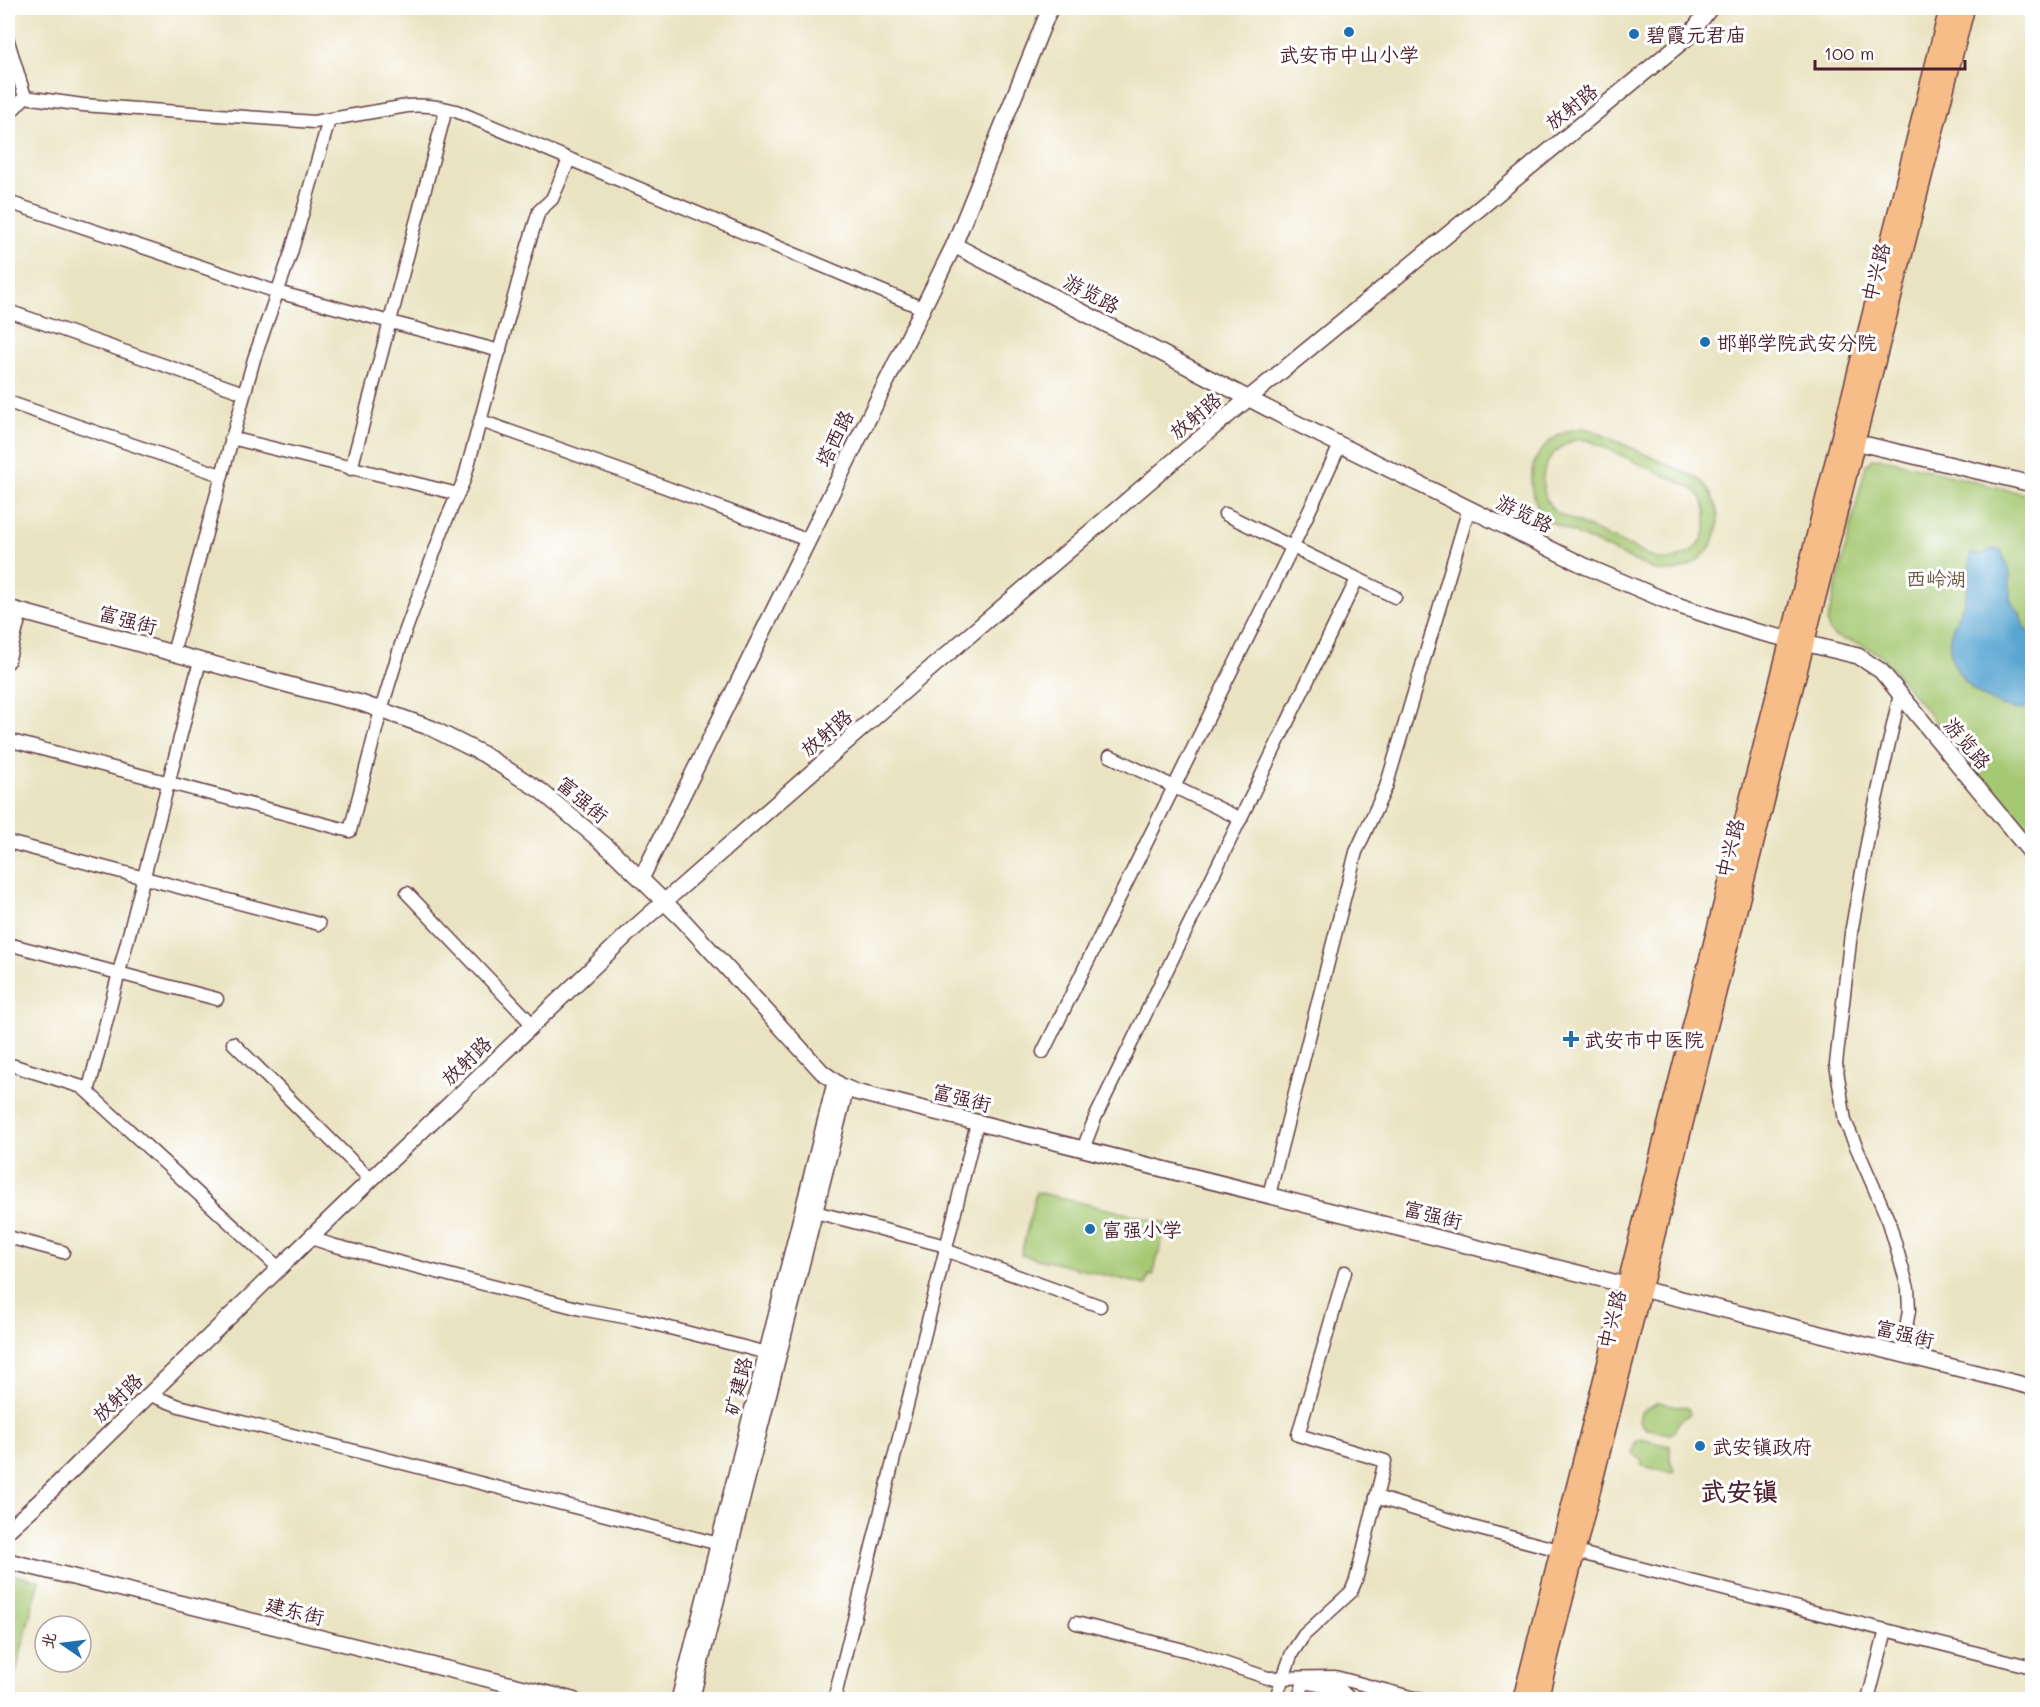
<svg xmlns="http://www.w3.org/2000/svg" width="2040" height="1707" font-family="Mali,'LXGW WenKai TC',sans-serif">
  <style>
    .green { fill: #a5c872; stroke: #78744e; stroke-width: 1.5; fill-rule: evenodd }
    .water { fill: #58a5d1; stroke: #51627e; stroke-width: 1.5 }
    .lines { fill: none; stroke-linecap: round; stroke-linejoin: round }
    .minor-casing { stroke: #623c42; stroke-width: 15 }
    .tertiary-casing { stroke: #623c42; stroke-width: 18 }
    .primary-casing { stroke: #623c42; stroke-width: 21 }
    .minor { stroke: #fff; stroke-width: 12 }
    .tertiary { stroke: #fff; stroke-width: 15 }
    .primary { stroke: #f7bd88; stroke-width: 18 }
    .poi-dot { fill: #1f6fb2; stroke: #fff; stroke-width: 2 }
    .labels { text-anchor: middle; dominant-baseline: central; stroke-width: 6; stroke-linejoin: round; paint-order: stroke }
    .poi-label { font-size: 20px; fill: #4a1f2b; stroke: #fff; text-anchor: start }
    .street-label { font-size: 20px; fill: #4a1f2b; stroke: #fff }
    .park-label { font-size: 20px; fill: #6a5a44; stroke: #fff }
    .district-label { font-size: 26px; font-weight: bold; fill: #4a1f2b; stroke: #fff }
  </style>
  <rect width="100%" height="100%" fill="#fff"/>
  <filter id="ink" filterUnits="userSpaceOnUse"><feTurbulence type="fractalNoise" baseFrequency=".0167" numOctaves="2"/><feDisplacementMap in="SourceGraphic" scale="12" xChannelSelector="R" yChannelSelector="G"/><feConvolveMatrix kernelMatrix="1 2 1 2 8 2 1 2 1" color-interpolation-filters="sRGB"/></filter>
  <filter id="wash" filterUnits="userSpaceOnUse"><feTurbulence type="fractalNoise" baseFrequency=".008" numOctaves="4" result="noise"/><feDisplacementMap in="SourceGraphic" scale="24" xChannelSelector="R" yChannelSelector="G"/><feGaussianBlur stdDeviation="1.35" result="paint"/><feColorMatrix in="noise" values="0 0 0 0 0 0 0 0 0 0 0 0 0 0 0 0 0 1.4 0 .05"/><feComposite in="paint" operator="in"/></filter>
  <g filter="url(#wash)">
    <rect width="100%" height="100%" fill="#eae3c1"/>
    <!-- green -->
    <g class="green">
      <path d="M1581,428l9,1 109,50c40,38 12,98 -43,92l-108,-50c-33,-36 -15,-86 33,-93zM1575,440h13l104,48 9,9 5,12v20l-5,12 -10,11 -19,8h-13l-104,-48c-23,-26 -12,-61 20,-72z"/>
      <polygon points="1881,458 2032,496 2032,839 1882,657 1872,650 1859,644 1834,636 1829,631 1827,623 1866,465 1873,459"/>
      <polygon points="1036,1192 1166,1223 1153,1276 1149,1275 1146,1285 1021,1255"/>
      <polygon points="1658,1402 1688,1408 1690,1414 1679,1422 1673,1433 1669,1434 1645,1428 1639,1420 1641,1412"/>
      <polygon points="1640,1439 1670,1446 1670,1460 1675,1471 1672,1473 1642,1466 1642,1460 1632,1453 1635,1442"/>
      <polygon points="8,1574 39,1580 9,1700 8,1699"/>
    </g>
    <!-- water -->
    <path class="water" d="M1992,549l9,2 9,23v25l10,15 6,15 6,6v69l-11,6c-36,-4 -74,-33 -71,-72 2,-16 13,-28 16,-43 4,-14 2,-28 5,-42l9,2z"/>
  </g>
  <g filter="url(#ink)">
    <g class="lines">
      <defs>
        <g id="minor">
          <polyline points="8,41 25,97"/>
          <path d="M8,119l3,-7 14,-15 58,8 231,17 93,-16c17,-2 32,1 49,5l466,197"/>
          <polyline points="8,202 277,292 500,351"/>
          <polyline points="8,311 244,393"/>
          <polyline points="8,402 221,475"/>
          <polyline points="481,421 630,474 807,540"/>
          <polyline points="231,438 458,494"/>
          <polyline points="351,469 446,109"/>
          <polyline points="1225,514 1395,597"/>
          <polyline points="173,653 254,359 291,253 329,120"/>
          <polyline points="8,662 21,612"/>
          <polyline points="1900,694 1870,827 1851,933 1836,1064 1845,1121 1889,1222 1908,1288 1909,1311 1901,1354"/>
          <polyline points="8,740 350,831 381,710 404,635 445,523 464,480 528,246 539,211 552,199 569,160"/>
          <polyline points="1110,756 1241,819"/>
          <polyline points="8,842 319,924"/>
          <polyline points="407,893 533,1025"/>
          <polyline points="8,944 217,999"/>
          <polyline points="233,1043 371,1180"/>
          <polyline points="1043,1052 1292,548 1340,445"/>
          <polyline points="8,1064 82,1087 279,1268"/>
          <polyline points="88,1092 200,661"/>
          <polyline points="1083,1149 1095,1118 1357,579"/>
          <polyline points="1269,1195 1356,852 1386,787 1469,508"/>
          <polyline points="815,1212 946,1246"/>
          <polyline points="8,1237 63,1252"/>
          <polyline points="311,1238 332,1245 581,1309 635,1319 767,1353"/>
          <polyline points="945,1250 1100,1306"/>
          <polyline points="150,1395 179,1406 719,1544"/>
          <polyline points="1376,1497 1472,1527 1559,1550"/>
          <polyline points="1576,1552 2032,1667"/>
          <polyline points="1076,1623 1188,1651 1268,1678 1335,1677 1422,1700"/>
          <polyline points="834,1700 977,1123"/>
          <polyline points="1275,1700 1292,1653 1304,1635 1351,1592 1356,1580 1385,1461 1298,1435 1345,1272"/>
          <polyline points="1298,1700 1304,1682 1340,1689 1347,1696 1346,1700"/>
          <polyline points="1868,1700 1886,1630"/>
        </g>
        <g id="tertiary">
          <polyline points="954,245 1284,417 1585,566 1674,604 1754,631 1858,656 1881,671 2032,854"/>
          <polyline points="1855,442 2032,484"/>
          <polyline points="8,608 304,689 361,703 431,728 483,754 541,791 612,851 682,919 822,1072 841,1086 856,1092 2032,1387"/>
          <polyline points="641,879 954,245 1050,8"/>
          <polyline points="8,1530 39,1502 338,1211 632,930 917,680 1198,440 1689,36 1710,8"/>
          <polyline points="8,1561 573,1700"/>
          <polyline points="679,1700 835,1083"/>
          <polyline points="691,1700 846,1088"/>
        </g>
        <g id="primary">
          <polyline points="1522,1700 1949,8"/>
          <polyline points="1538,1700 1965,8"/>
        </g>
      </defs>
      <!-- minor casing -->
      <use href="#minor" class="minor-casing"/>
      <!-- tertiary casing -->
      <use href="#tertiary" class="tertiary-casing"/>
      <!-- primary casing -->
      <use href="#primary" class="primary-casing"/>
      <!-- minor -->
      <use href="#minor" class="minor"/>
      <!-- tertiary -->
      <use href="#tertiary" class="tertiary"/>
      <!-- primary -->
      <use href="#primary" class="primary"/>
    </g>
  </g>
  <!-- markers -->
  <g class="poi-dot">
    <circle cx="1349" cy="32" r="6"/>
    <circle cx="1634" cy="34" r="6"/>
    <circle cx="1705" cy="342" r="6"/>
    <path d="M1568 1030h6v6h6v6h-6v6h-6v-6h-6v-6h6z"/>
    <circle cx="1090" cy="1229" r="6"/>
    <circle cx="1700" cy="1446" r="6"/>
  </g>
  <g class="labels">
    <!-- poi labels -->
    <g class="poi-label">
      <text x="1646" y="34">碧霞元君庙</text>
      <text x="1349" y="54" text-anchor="middle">武安市中山小学</text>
      <text x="1717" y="342">邯郸学院武安分院</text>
      <text x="1584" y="1039">武安市中医院</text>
      <text x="1102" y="1229">富强小学</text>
      <text x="1712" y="1446">武安镇政府</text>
    </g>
    <!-- street labels -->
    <g class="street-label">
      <text transform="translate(1571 106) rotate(-39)">放射路</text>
      <text transform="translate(1875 272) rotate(-76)">中兴路</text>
      <text transform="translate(1092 293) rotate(28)">游览路</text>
      <text transform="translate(1195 415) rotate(-40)">放射路</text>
      <text transform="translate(834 438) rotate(-64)">塔西路</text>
      <text transform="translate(1525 513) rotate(26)">游览路</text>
      <text transform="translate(128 619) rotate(15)">富强街</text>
      <text transform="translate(826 732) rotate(-41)">放射路</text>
      <text transform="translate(1968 743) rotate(50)">游览路</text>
      <text transform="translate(583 799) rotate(40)">富强街</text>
      <text transform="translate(1729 848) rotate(-76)">中兴路</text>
      <text transform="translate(466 1060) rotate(-44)">放射路</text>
      <text transform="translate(962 1097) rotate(14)">富强街</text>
      <text transform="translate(1433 1214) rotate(14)">富强街</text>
      <text transform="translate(1611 1319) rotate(-76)">中兴路</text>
      <text transform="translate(1905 1333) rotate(14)">富强街</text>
      <text transform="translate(737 1386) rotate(-76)">矿建路</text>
      <text transform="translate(117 1397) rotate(-44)">放射路</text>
      <text transform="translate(295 1610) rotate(14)">建东街</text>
    </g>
    <!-- park labels -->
    <g class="park-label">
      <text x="1936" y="578">西岭湖</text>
    </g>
    <!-- district labels -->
    <g class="district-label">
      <text x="1739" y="1491">武安镇</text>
    </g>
  </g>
  <!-- margin -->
  <rect width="2040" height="1707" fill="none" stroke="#fff" stroke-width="30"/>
  <!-- north arrow -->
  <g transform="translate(63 1644) rotate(284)"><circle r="28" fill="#ffffff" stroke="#b7a5aa" stroke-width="1.5"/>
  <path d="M0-4.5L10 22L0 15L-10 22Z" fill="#1f6fb2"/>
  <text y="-9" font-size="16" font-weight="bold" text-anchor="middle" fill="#4a1f2b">北</text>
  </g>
  <!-- scale -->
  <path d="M1815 60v9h150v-9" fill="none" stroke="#4a1f2b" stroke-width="3"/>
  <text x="1824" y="60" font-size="18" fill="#4a1f2b" stroke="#ffffff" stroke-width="4.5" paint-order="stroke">100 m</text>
</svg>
